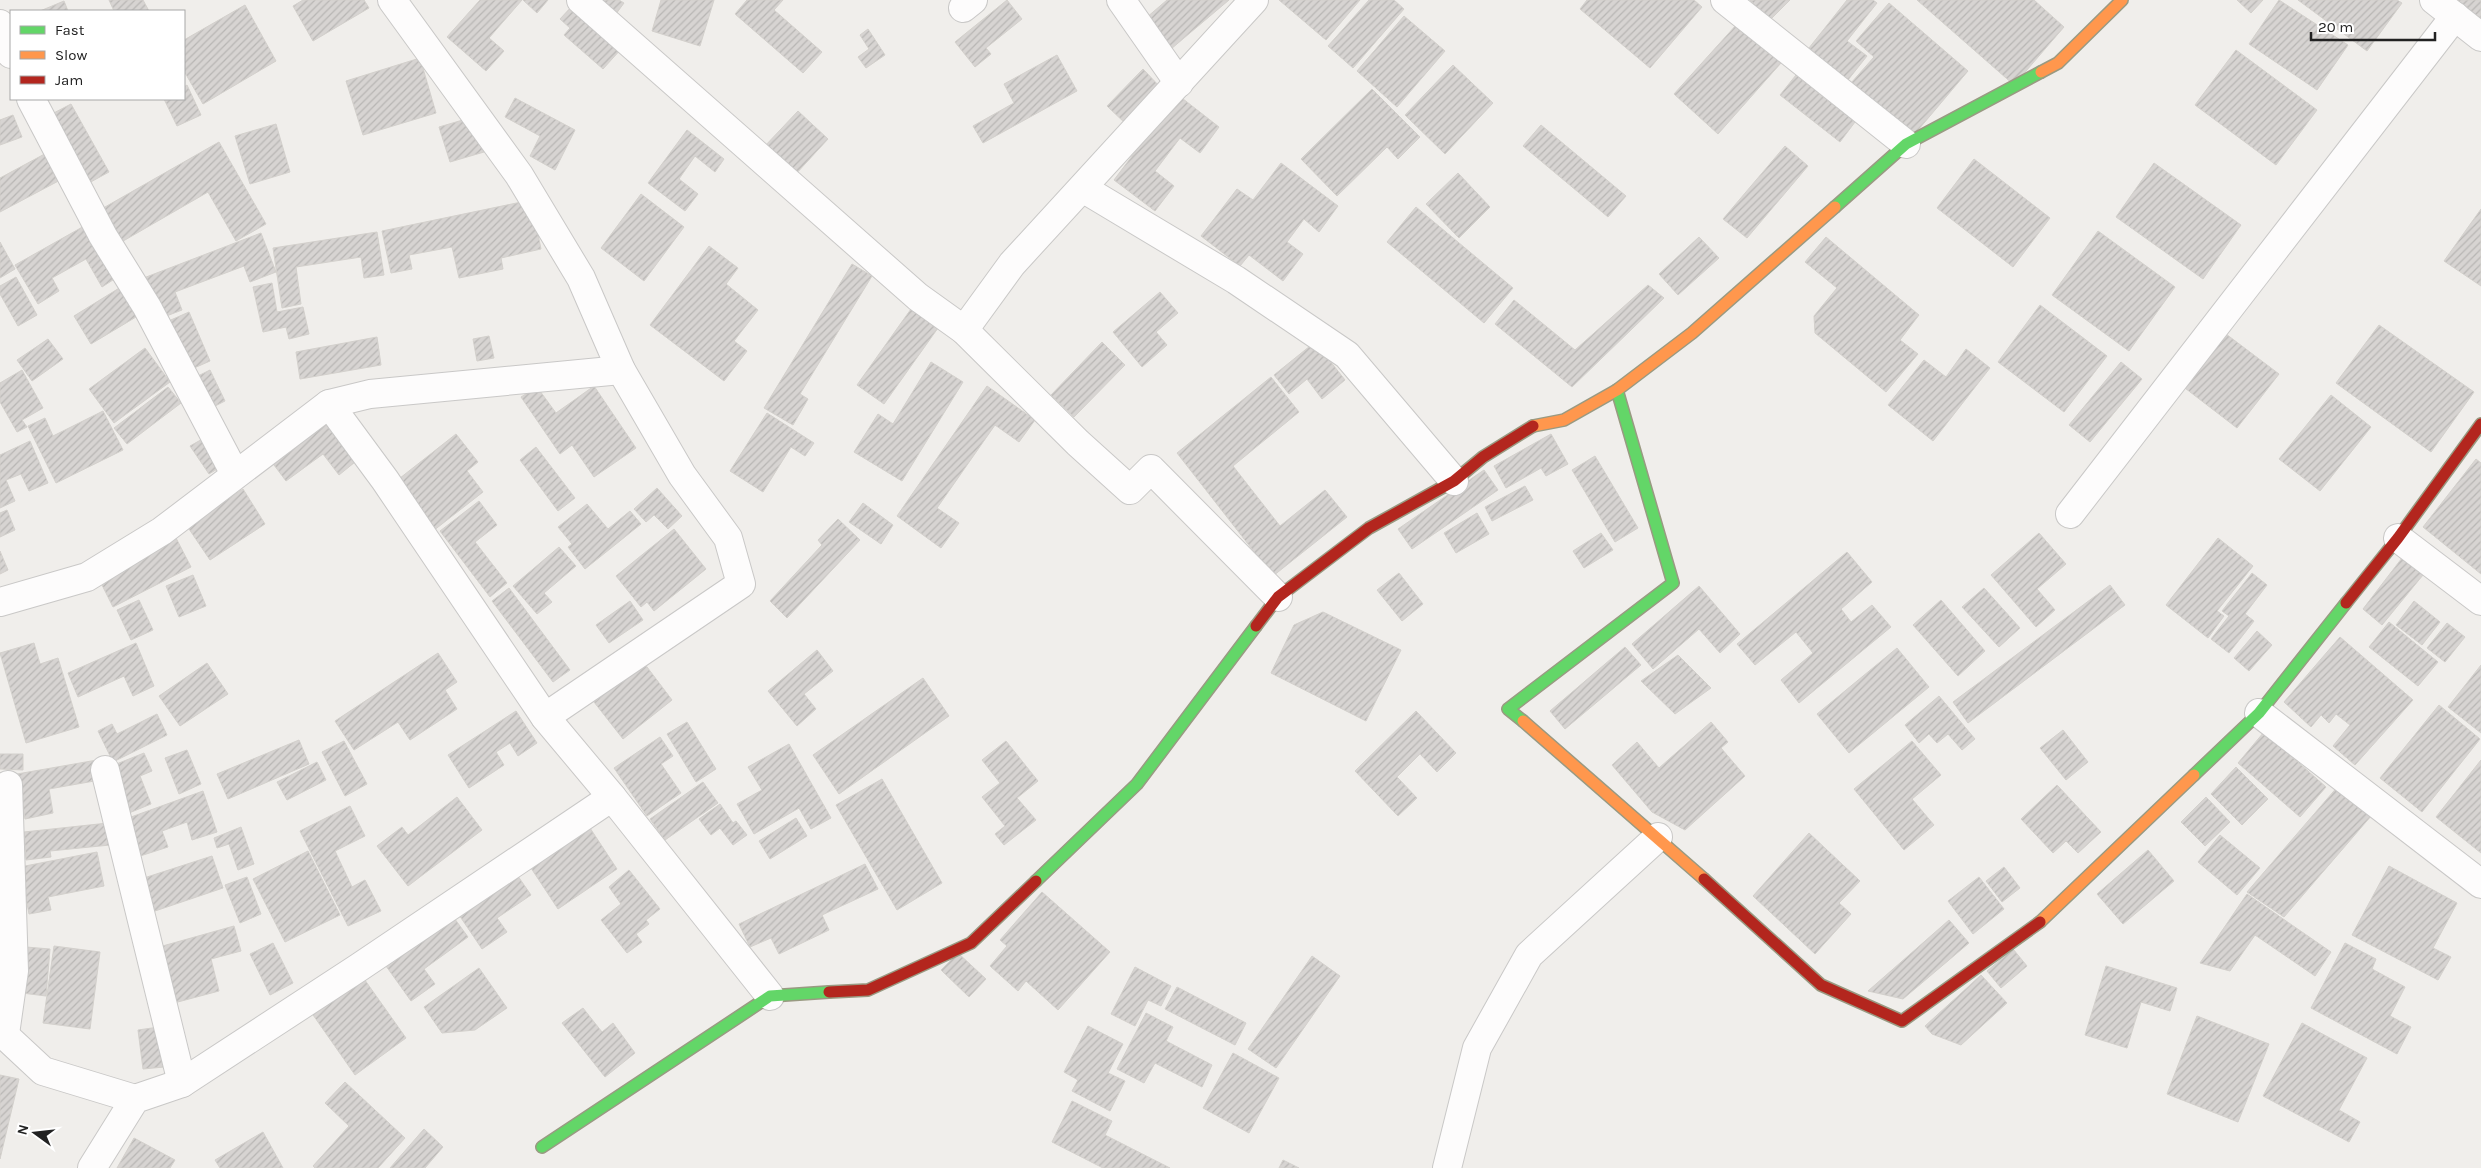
<svg xmlns="http://www.w3.org/2000/svg" width="2481" height="1168" font-family="Karla,sans-serif">
  <style>
    .building { fill: url(#building-hatch); stroke: #d3d0cc }
    .lines { fill: none; stroke-linecap: round; stroke-linejoin: round }
    .street-casing { stroke: #c9c8c7; stroke-width: 30 }
    .fast-casing { stroke: #999a82; stroke-width: 14 }
    .slow-casing { stroke: #999a82; stroke-width: 14 }
    .jam-casing { stroke: #999a82; stroke-width: 14 }
    .street { stroke: #fdfcfc; stroke-width: 28 }
    .fast { stroke: #63d668; stroke-width: 11 }
    .slow { stroke: #ff974d; stroke-width: 11 }
    .jam { stroke: #b3261e; stroke-width: 11 }
  </style>
  <defs>
    <pattern id="building-hatch" width="6" height="6" patternUnits="userSpaceOnUse" patternTransform="scale(1.25)"><rect width="6" height="6" fill="#d7d4d2"/><path d="M-1 1l2-2M0 6l6-6M5 7l2-2" fill="none" stroke="#b8b6b4"/></pattern>
  </defs>
  <rect width="100%" height="100%" fill="#f0eeeb"/>
  <!-- building -->
  <g class="building">
    <polygon points="109,0 143,0 149,11 114,11"/>
    <polygon points="303,0 364,0 369,8 313,41 293,6"/>
    <polygon points="480,0 522,0 489,38 504,51 486,71 447,37"/>
    <polygon points="523,0 548,0 537,13"/>
    <polygon points="589,0 619,0 624,3 613,18"/>
    <polygon points="661,0 714,0 700,46 652,31"/>
    <polygon points="747,0 783,0 774,10 822,52 803,73 735,14"/>
    <polygon points="1007,0 1022,19 986,48 991,54 975,67 955,42"/>
    <polygon points="1167,0 1229,0 1171,49 1146,18"/>
    <polygon points="1279,0 1360,0 1326,40"/>
    <polygon points="1369,0 1394,0 1404,9 1353,68 1328,46"/>
    <polygon points="1587,0 1694,0 1702,7 1650,68 1580,9"/>
    <polygon points="1750,0 1790,0 1770,20"/>
    <polygon points="1847,0 1873,0 1877,3 1847,41 1867,56 1844,85 1805,53"/>
    <polygon points="1917,0 2034,0 2064,27 2014,85"/>
    <polygon points="2237,0 2263,0 2251,13"/>
    <polygon points="2279,0 2348,45 2317,90 2249,44"/>
    <polygon points="2298,0 2397,0 2402,3 2367,51"/>
    <polygon points="2450,0 2481,0 2481,24"/>
    <polygon points="64,1 68,11 40,11"/>
    <polygon points="1889,3 1968,71 1913,136 1851,83 1874,57 1856,41"/>
    <polygon points="245,5 276,61 203,104 184,71 184,40"/>
    <polygon points="573,5 622,48 603,69 564,35 570,28 560,19"/>
    <polygon points="1404,16 1445,51 1397,107 1357,71"/>
    <polygon points="1737,24 1781,63 1718,134 1674,94"/>
    <polygon points="868,29 885,55 866,68 858,57 869,49 860,35"/>
    <polygon points="2236,50 2317,110 2276,165 2195,105"/>
    <polygon points="1057,55 1077,91 983,143 973,126 1014,103 1004,84"/>
    <polygon points="420,58 436,113 363,135 346,81"/>
    <polygon points="1453,65 1493,103 1445,154 1405,115"/>
    <polygon points="1143,69 1161,88 1126,124 1107,106"/>
    <polygon points="1796,75 1855,122 1840,142 1780,95"/>
    <polygon points="187,85 201,115 177,126 164,99 184,99 184,87"/>
    <polygon points="1372,89 1420,137 1398,159 1387,147 1337,196 1301,159"/>
    <polygon points="1178,95 1219,127 1200,153 1180,138 1155,171 1174,186 1155,211 1114,180"/>
    <polygon points="515,98 575,130 555,170 530,156 540,136 505,117"/>
    <polygon points="71,104 109,172 87,184 48,116"/>
    <polygon points="798,111 828,139 794,176 764,147"/>
    <polygon points="13,115 22,137 0,145 0,120"/>
    <polygon points="473,117 484,152 450,162 439,127"/>
    <polygon points="276,124 290,172 250,184 235,136"/>
    <polygon points="1541,125 1626,196 1608,217 1523,146"/>
    <polygon points="687,130 724,159 715,172 695,156 679,179 698,194 685,211 648,183"/>
    <polygon points="219,142 266,224 236,241 208,192 118,244 98,211"/>
    <polygon points="1785,146 1808,166 1747,238 1723,219"/>
    <polygon points="52,150 66,177 0,212 0,178"/>
    <polygon points="1974,159 2050,218 2013,267 1937,208"/>
    <polygon points="1281,163 1338,206 1319,232 1304,219 1287,242 1303,254 1283,281 1249,255 1240,266 1201,236 1237,189 1253,200"/>
    <polygon points="2154,163 2241,225 2203,279 2116,217"/>
    <polygon points="1458,173 1490,207 1459,238 1426,204"/>
    <polygon points="641,194 684,227 644,281 601,248"/>
    <polygon points="531,200 541,249 501,258 503,269 459,278 452,247 409,255 412,269 391,273 382,231"/>
    <polygon points="1416,207 1513,288 1484,323 1387,242"/>
    <polygon points="2481,209 2481,286 2444,261"/>
    <polygon points="86,225 116,278 102,287 86,259 52,278 59,291 38,304 15,265"/>
    <polygon points="2098,231 2175,287 2129,351 2052,295"/>
    <polygon points="377,232 384,275 364,278 361,257 296,267 301,304 282,308 273,248"/>
    <polygon points="261,233 276,272 250,282 244,266 175,292 182,310 156,320 141,279"/>
    <polygon points="1699,237 1719,258 1678,295 1659,274"/>
    <polygon points="1826,237 1919,315 1900,340 1918,354 1886,392 1815,333 1814,316 1837,288 1805,262"/>
    <polygon points="0,242 15,269 0,278"/>
    <polygon points="709,246 738,268 726,284 758,310 734,341 747,351 724,381 650,325"/>
    <polygon points="852,264 872,276 800,394 808,399 793,425 764,408"/>
    <polygon points="16,277 37,315 18,326 0,294 0,286"/>
    <polygon points="129,282 146,311 91,344 74,316"/>
    <polygon points="272,283 277,312 303,307 309,334 289,339 286,327 263,332 253,287"/>
    <polygon points="1648,285 1664,298 1572,387 1495,324 1514,300 1575,350"/>
    <polygon points="1160,292 1178,313 1156,332 1167,345 1142,367 1113,332"/>
    <polygon points="2040,305 2107,356 2064,412 1998,362"/>
    <polygon points="911,309 938,328 884,404 857,385"/>
    <polygon points="189,312 210,361 185,372 164,323"/>
    <polygon points="2379,325 2474,392 2431,452 2336,383"/>
    <polygon points="2222,331 2279,374 2237,428 2181,385"/>
    <polygon points="489,336 494,358 477,361 473,339"/>
    <polygon points="377,337 381,365 300,379 296,352"/>
    <polygon points="48,339 63,359 32,381 17,360"/>
    <polygon points="1102,342 1125,365 1074,417 1051,395"/>
    <polygon points="1315,342 1345,380 1322,399 1307,379 1289,394 1274,375"/>
    <polygon points="145,348 170,382 114,423 89,389"/>
    <polygon points="1966,349 1990,368 1933,441 1888,405 1924,360 1946,377"/>
    <polygon points="931,362 963,382 902,481 854,452 878,414 893,424"/>
    <polygon points="2121,362 2142,379 2090,442 2069,425"/>
    <polygon points="22,370 43,408 22,420 27,427 17,432 0,402 0,383"/>
    <polygon points="210,370 225,401 205,411 190,380"/>
    <polygon points="1271,377 1299,412 1233,466 1280,526 1325,490 1347,517 1273,576 1177,453"/>
    <polygon points="594,386 636,448 594,477 572,445 560,454 521,397 537,387 556,413"/>
    <polygon points="987,386 1035,420 1019,442 995,425 937,508 959,523 941,548 897,516"/>
    <polygon points="168,387 181,403 127,444 114,428"/>
    <polygon points="2331,395 2371,427 2320,491 2279,459"/>
    <polygon points="103,411 123,450 56,483 28,426 45,418 53,436"/>
    <polygon points="767,413 814,443 805,456 791,447 763,492 730,471"/>
    <polygon points="328,417 360,458 339,475 323,454 286,481 271,461"/>
    <polygon points="456,434 478,462 467,471 483,492 433,531 395,482"/>
    <polygon points="1551,434 1568,464 1546,476 1541,468 1506,488 1494,466"/>
    <polygon points="206,437 224,465 209,474 190,446"/>
    <polygon points="30,441 48,483 29,491 21,474 6,480 15,501 0,508 0,455"/>
    <polygon points="536,447 575,498 558,511 520,460"/>
    <polygon points="1595,456 1638,528 1615,542 1572,470"/>
    <polygon points="2476,459 2481,463 2481,574 2423,527"/>
    <polygon points="1484,470 1498,490 1412,549 1398,529"/>
    <polygon points="1525,486 1533,500 1492,521 1485,507"/>
    <polygon points="657,488 682,516 668,529 654,515 646,522 634,509"/>
    <polygon points="243,489 265,524 210,560 187,526"/>
    <polygon points="479,501 497,525 475,542 507,583 490,597 440,531"/>
    <polygon points="863,503 893,525 881,544 849,522"/>
    <polygon points="587,504 608,529 630,511 641,524 585,569 568,547 572,544 558,527"/>
    <polygon points="7,510 15,530 0,537 0,513"/>
    <polygon points="1477,513 1489,534 1456,553 1444,533"/>
    <polygon points="838,519 860,540 787,618 770,601 822,545 818,540"/>
    <polygon points="674,529 706,569 654,611 647,602 641,607 616,576"/>
    <polygon points="1601,533 1613,550 1584,568 1573,551"/>
    <polygon points="2039,533 2066,564 2037,589 2055,610 2036,627 1991,575"/>
    <polygon points="176,538 191,567 113,607 98,577"/>
    <polygon points="2218,538 2253,566 2217,611 2224,616 2208,638 2166,605"/>
    <polygon points="559,547 576,566 544,593 552,602 537,614 513,586"/>
    <polygon points="0,551 8,570 0,574"/>
    <polygon points="1847,552 1872,582 1841,609 1851,622 1872,605 1891,627 1799,703 1781,680 1813,653 1796,632 1755,665 1737,644"/>
    <polygon points="2402,558 2423,575 2382,625 2363,609"/>
    <polygon points="1399,573 1423,604 1402,621 1377,590"/>
    <polygon points="2252,573 2267,585 2245,614 2254,621 2229,653 2211,639 2229,616 2222,611"/>
    <polygon points="193,575 206,606 179,617 166,586"/>
    <polygon points="2110,585 2125,605 1968,723 1953,702"/>
    <polygon points="1699,586 1740,634 1720,653 1699,629 1653,669 1632,644"/>
    <polygon points="509,588 570,670 553,682 492,601"/>
    <polygon points="1984,588 2020,628 1999,647 1962,607"/>
    <polygon points="139,600 153,630 131,640 117,610"/>
    <polygon points="1941,600 1985,651 1958,676 1913,625"/>
    <polygon points="630,601 643,620 609,643 596,625"/>
    <polygon points="2414,601 2440,622 2422,645 2396,625"/>
    <polygon points="1323,612 1401,650 1366,721 1271,673 1294,625"/>
    <polygon points="2389,622 2438,662 2418,686 2369,647"/>
    <polygon points="2447,623 2465,637 2445,662 2427,648"/>
    <polygon points="2257,631 2272,645 2249,671 2234,658"/>
    <polygon points="2340,637 2413,700 2355,765 2333,746 2350,725 2336,714 2329,723 2321,715 2311,727 2284,702"/>
    <polygon points="34,643 40,664 58,658 79,727 26,743 0,653"/>
    <polygon points="136,643 154,686 133,696 124,676 78,697 68,673"/>
    <polygon points="1625,647 1641,665 1565,729 1550,711"/>
    <polygon points="1897,648 1929,687 1849,753 1817,714"/>
    <polygon points="817,650 833,671 804,694 816,709 797,726 768,691"/>
    <polygon points="438,653 457,682 445,690 457,709 410,740 398,722 354,750 335,721"/>
    <polygon points="1678,655 1711,688 1675,714 1641,681"/>
    <polygon points="207,663 228,694 180,726 159,696"/>
    <polygon points="644,663 672,700 623,739 594,702"/>
    <polygon points="2481,665 2481,733 2448,707"/>
    <polygon points="923,678 949,716 839,794 813,755"/>
    <polygon points="1939,696 1975,739 1962,750 1948,734 1937,743 1929,734 1919,743 1905,725"/>
    <polygon points="2439,705 2480,739 2422,812 2380,778"/>
    <polygon points="516,711 537,743 518,756 510,743 496,752 504,765 469,788 448,755"/>
    <polygon points="1416,711 1456,753 1437,772 1420,754 1397,777 1417,798 1398,816 1355,771"/>
    <polygon points="157,714 167,735 113,762 98,731 112,724 117,734"/>
    <polygon points="687,722 716,769 696,782 667,734"/>
    <polygon points="1711,722 1728,742 1721,748 1745,776 1685,830 1652,812 1612,765 1637,742 1659,768"/>
    <polygon points="2063,730 2088,762 2066,780 2040,748"/>
    <polygon points="2264,732 2326,787 2300,817 2238,763"/>
    <polygon points="660,737 673,756 661,764 681,793 647,816 614,768"/>
    <polygon points="299,740 309,764 228,799 217,774"/>
    <polygon points="344,741 367,784 345,796 322,752"/>
    <polygon points="1006,741 1038,781 1017,798 1036,820 1004,845 995,834 1005,826 982,797 1000,783 982,760"/>
    <polygon points="1912,741 1941,775 1912,799 1934,825 1904,850 1854,789"/>
    <polygon points="789,744 831,818 811,829 799,808 754,834 737,804 762,790 748,767"/>
    <polygon points="187,750 201,784 179,794 165,758"/>
    <polygon points="144,753 152,771 140,776 151,804 129,813 109,767"/>
    <polygon points="0,754 23,754 23,770 0,769"/>
    <polygon points="97,760 100,780 49,789 53,813 25,819 17,774"/>
    <polygon points="2481,760 2481,853 2436,817"/>
    <polygon points="317,762 326,780 287,800 277,782"/>
    <polygon points="2236,767 2268,799 2242,825 2211,794"/>
    <polygon points="882,779 942,883 897,910 836,805"/>
    <polygon points="703,782 718,803 665,840 650,819"/>
    <polygon points="2057,785 2101,832 2078,853 2066,841 2053,853 2021,819"/>
    <polygon points="2339,785 2372,815 2284,917 2247,892"/>
    <polygon points="203,791 217,832 192,840 187,822 162,831 168,847 134,858 120,821"/>
    <polygon points="457,797 482,830 408,886 377,846 402,827 408,835"/>
    <polygon points="2206,797 2230,822 2205,846 2181,822"/>
    <polygon points="720,804 733,823 736,821 747,835 733,845 720,828 711,835 699,819"/>
    <polygon points="350,806 365,836 335,851 352,887 365,880 381,911 348,926 300,831"/>
    <polygon points="796,818 807,836 770,859 759,841"/>
    <polygon points="108,823 110,845 50,851 51,857 26,860 24,832"/>
    <polygon points="588,825 617,869 558,909 529,865"/>
    <polygon points="241,827 254,864 238,870 229,844 217,848 214,838"/>
    <polygon points="1809,833 1860,881 1839,903 1851,914 1815,954 1753,896"/>
    <polygon points="2220,835 2260,868 2237,895 2198,862"/>
    <polygon points="2148,850 2174,881 2123,924 2097,894"/>
    <polygon points="308,851 340,915 285,942 253,879"/>
    <polygon points="97,852 104,886 48,897 51,910 29,914 20,867"/>
    <polygon points="212,856 223,888 155,911 144,878"/>
    <polygon points="865,864 878,889 822,915 829,930 779,954 771,938 750,947 739,924"/>
    <polygon points="2389,866 2457,903 2433,948 2451,957 2438,980 2352,935"/>
    <polygon points="2004,867 2020,888 2002,902 1986,881"/>
    <polygon points="513,869 531,895 497,918 507,932 482,949 455,909"/>
    <polygon points="629,870 660,909 646,920 649,924 636,934 642,942 627,953 601,920 621,904 609,887"/>
    <polygon points="247,877 261,914 240,923 225,885"/>
    <polygon points="1979,877 2004,909 1973,934 1948,901"/>
    <polygon points="1042,892 1110,952 1058,1010 1026,981 1018,991 990,966 1007,946 1000,940"/>
    <polygon points="2247,894 2331,952 2315,976 2255,935 2230,971 2200,963"/>
    <polygon points="449,911 468,937 424,969 435,984 411,1001 381,959"/>
    <polygon points="1949,920 1969,943 1903,999 1868,991"/>
    <polygon points="234,926 241,951 211,959 219,991 174,1003 159,947"/>
    <polygon points="273,943 293,983 270,995 250,954"/>
    <polygon points="2345,943 2376,959 2372,969 2405,987 2390,1016 2411,1027 2397,1054 2311,1008"/>
    <polygon points="54,946 100,952 90,1029 43,1023"/>
    <polygon points="26,947 50,949 46,996 22,993"/>
    <polygon points="2013,949 2027,966 2001,988 1987,971"/>
    <polygon points="958,953 986,979 969,997 941,970"/>
    <polygon points="1312,956 1340,976 1276,1068 1248,1049"/>
    <polygon points="2106,966 2177,988 2170,1011 2141,1002 2127,1048 2085,1035"/>
    <polygon points="1135,967 1171,986 1161,1006 1148,1000 1135,1026 1111,1014"/>
    <polygon points="479,968 507,1008 475,1030 442,1033 424,1007"/>
    <polygon points="1981,975 2007,1003 1961,1045 1932,1034 1925,1026"/>
    <polygon points="362,976 406,1038 355,1075 311,1012"/>
    <polygon points="1177,987 1246,1023 1235,1045 1165,1009"/>
    <polygon points="583,1008 602,1032 613,1023 635,1053 605,1077 562,1023"/>
    <polygon points="1146,1013 1173,1027 1166,1041 1212,1065 1202,1087 1155,1063 1144,1083 1117,1069"/>
    <polygon points="2197,1016 2269,1044 2238,1122 2167,1094"/>
    <polygon points="2302,1023 2367,1058 2339,1110 2360,1122 2349,1142 2263,1096"/>
    <polygon points="1088,1026 1123,1044 1108,1073 1125,1081 1110,1111 1072,1091 1078,1080 1064,1072"/>
    <polygon points="159,1027 164,1067 143,1069 138,1030"/>
    <polygon points="1233,1053 1279,1078 1249,1133 1203,1108"/>
    <polygon points="0,1075 19,1079 0,1159"/>
    <polygon points="345,1082 405,1138 378,1168 315,1168 313,1166 349,1126 325,1103"/>
    <polygon points="1072,1101 1112,1121 1105,1135 1170,1168 1103,1168 1052,1142"/>
    <polygon points="424,1129 443,1147 425,1168 390,1168"/>
    <polygon points="263,1132 283,1168 220,1168 215,1160"/>
    <polygon points="134,1138 175,1160 170,1168 117,1168"/>
    <polygon points="1283,1160 1299,1168 1279,1168"/>
  </g>
  <g class="lines">
    <defs>
      <g id="street">
        <polyline points="392,0 519,175 581,278 621,370 682,475 728,538 741,584 545,717"/>
        <polyline points="581,0 918,297 964,330 1012,264 1254,0"/>
        <polyline points="1121,0 1179,83"/>
        <polyline points="1725,0 1906,144"/>
        <polyline points="2434,0 2481,37"/>
        <polyline points="963,8 973,0"/>
        <polyline points="0,24 11,54"/>
        <polyline points="31,99 103,236 147,307 235,474"/>
        <polyline points="1084,189 1236,280 1347,355 1454,481"/>
        <polyline points="964,330 1078,443 1130,490 1151,469 1278,597"/>
        <polyline points="329,404 385,480 545,717 612,797 770,996"/>
        <polyline points="2070,514 2455,16"/>
        <polyline points="2398,538 2481,601"/>
        <polyline points="0,602 87,577 162,531 329,404 370,394 621,370"/>
        <polyline points="2259,713 2481,884"/>
        <polyline points="105,770 182,1083"/>
        <polyline points="0,1031 43,1071 135,1099"/>
        <polyline points="5,1034 14,971 8,785"/>
        <polyline points="92,1168 135,1099 182,1083 358,968 612,797"/>
        <polyline points="1447,1168 1477,1048 1529,955 1658,837"/>
      </g>
      <g id="fast">
        <polyline points="1835,207 1906,144 2041,72"/>
        <polyline points="1523,721 1508,709 1673,583 1617,390"/>
        <polyline points="2194,775 2259,713 2346,603"/>
        <polyline points="1036,881 1137,784 1256,626"/>
        <polyline points="542,1147 770,996 829,992"/>
      </g>
      <g id="slow">
        <polyline points="2041,72 2058,63 2122,0"/>
        <polyline points="1533,426 1564,420 1617,390 1692,333 1835,207"/>
        <polyline points="1523,721 1704,879"/>
        <polyline points="2040,922 2194,775"/>
      </g>
      <g id="jam">
        <polyline points="2346,603 2398,538 2481,424"/>
        <polyline points="1256,626 1278,597 1369,528 1454,481 1483,457 1533,426"/>
        <polyline points="1704,879 1821,985 1902,1021 2040,922"/>
        <polyline points="829,992 868,990 971,943 1036,881"/>
      </g>
    </defs>
    <!-- street casing -->
    <use href="#street" class="street-casing"/>
    <!-- fast casing -->
    <use href="#fast" class="fast-casing"/>
    <!-- slow casing -->
    <use href="#slow" class="slow-casing"/>
    <!-- jam casing -->
    <use href="#jam" class="jam-casing"/>
    <!-- street -->
    <use href="#street" class="street"/>
    <!-- fast -->
    <use href="#fast" class="fast"/>
    <!-- slow -->
    <use href="#slow" class="slow"/>
    <!-- jam -->
    <use href="#jam" class="jam"/>
  </g>
  <!-- legend -->
  <rect x="10" y="10" width="175" height="90" fill="#ffffff" stroke="#a7a7a7"/>
  <rect x="20" y="26" width="25" height="8" fill="#63d668" stroke="#a7a7a7"/>
  <text x="55" y="35" font-size="15" fill="#222222">Fast</text>
  <rect x="20" y="51" width="25" height="8" fill="#ff974d" stroke="#a7a7a7"/>
  <text x="55" y="60" font-size="15" fill="#222222">Slow</text>
  <rect x="20" y="76" width="25" height="8" fill="#b3261e" stroke="#a7a7a7"/>
  <text x="55" y="85" font-size="15" fill="#222222">Jam</text>
  <!-- north arrow -->
  <g transform="translate(35 1133) rotate(285)" stroke="#ffffff" stroke-width="4" paint-order="stroke">
  <path d="M0-4L9 19L0 12L-9 19Z" fill="#222222"/>
  <text y="-8" font-size="14" font-weight="bold" text-anchor="middle" fill="#222222">N</text>
  </g>
  <!-- scale -->
  <path d="M2311 32v8h124v-8" fill="none" stroke="#222222" stroke-width="2.5"/>
  <text x="2318" y="32" font-size="15" fill="#222222" stroke="#ffffff" stroke-width="4" paint-order="stroke">20 m</text>
</svg>
